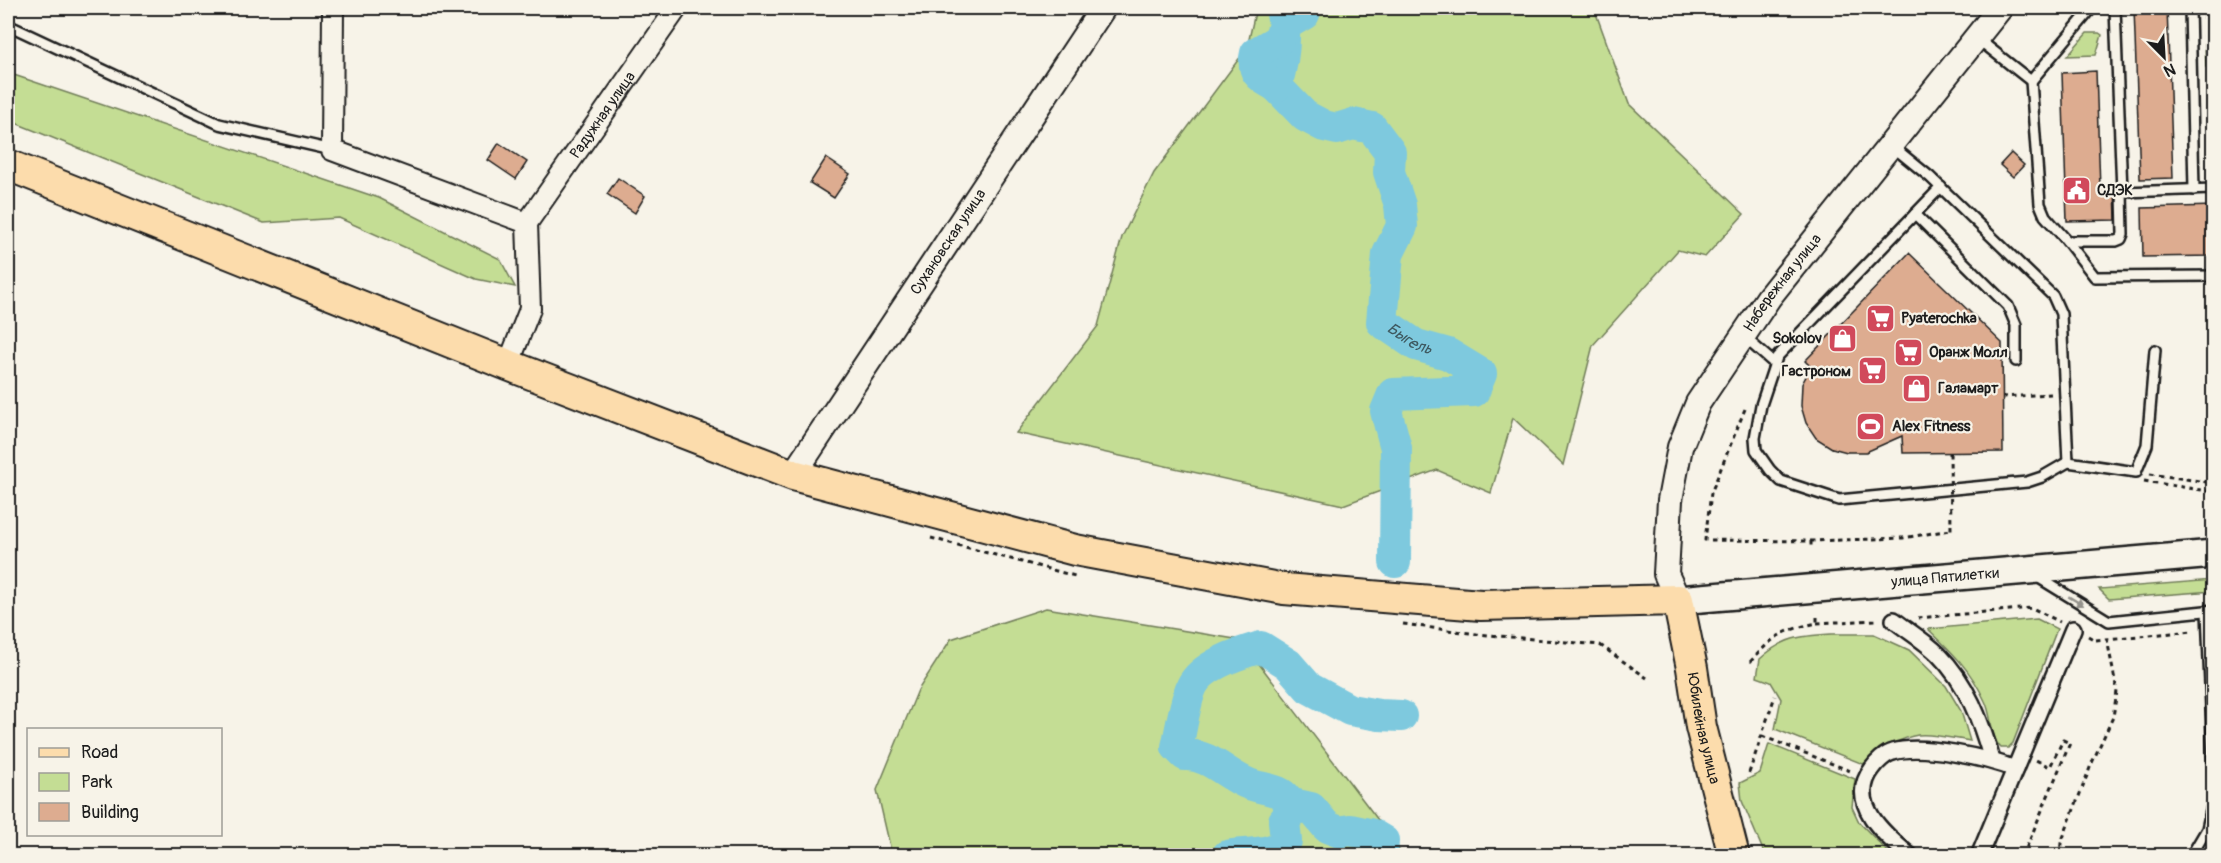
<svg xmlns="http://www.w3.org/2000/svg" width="2221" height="863" font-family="Pangolin,sans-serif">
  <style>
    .green { fill: #c4dd94; stroke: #707c58; stroke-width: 1.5 }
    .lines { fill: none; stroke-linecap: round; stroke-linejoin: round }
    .river { stroke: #7ec9de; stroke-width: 32 }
    .building { fill: #ddac90; stroke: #1c1c1c; stroke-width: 1.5 }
    .service-casing { stroke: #1c1c1c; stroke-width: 14 }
    .pedestrian-casing { stroke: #1c1c1c; stroke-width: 20 }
    .minor-casing { stroke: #1c1c1c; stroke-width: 24 }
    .tertiary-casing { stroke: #1c1c1c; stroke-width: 28 }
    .secondary-casing { stroke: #1c1c1c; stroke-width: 32 }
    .primary-casing { stroke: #1c1c1c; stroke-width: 34 }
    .path { stroke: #1c1c1c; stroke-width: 3; stroke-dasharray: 4.5 4.5; stroke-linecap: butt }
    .service { stroke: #f7f3e8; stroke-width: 9 }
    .pedestrian { stroke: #f7f3e8; stroke-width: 15 }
    .minor { stroke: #f7f3e8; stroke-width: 20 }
    .tertiary { stroke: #f7f3e8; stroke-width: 24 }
    .secondary { stroke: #f7f3e8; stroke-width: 27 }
    .primary { stroke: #fcdcac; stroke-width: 30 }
    .path-bridge { stroke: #1c1c1c; stroke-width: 3; stroke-dasharray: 4.5 4.5; stroke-linecap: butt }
    .oneway { fill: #94928c }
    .labels { text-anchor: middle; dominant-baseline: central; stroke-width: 4.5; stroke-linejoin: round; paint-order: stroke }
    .street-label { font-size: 15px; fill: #1c1c1c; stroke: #f7f3e8 }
    .poi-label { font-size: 15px; font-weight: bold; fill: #1c1c1c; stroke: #f7f3e8; text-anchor: start }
    .water-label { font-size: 16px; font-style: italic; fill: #3e5960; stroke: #f7f3e8 }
  </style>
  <rect width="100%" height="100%" fill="#f7f3e8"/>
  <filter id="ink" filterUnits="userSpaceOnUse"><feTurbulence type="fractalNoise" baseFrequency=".0167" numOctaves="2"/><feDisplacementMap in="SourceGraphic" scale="12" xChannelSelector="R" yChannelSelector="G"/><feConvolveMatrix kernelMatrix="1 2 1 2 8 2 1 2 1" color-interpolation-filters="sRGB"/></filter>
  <g filter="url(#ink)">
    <!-- green -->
    <g class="green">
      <polygon points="1256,8 1594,8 1629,104 1744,214 1705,257 1678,250 1593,345 1563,465 1513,418 1491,493 1437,470 1343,505 1016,433 1098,326 1122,237 1154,173 1247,48"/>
      <polygon points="2204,8 2213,8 2213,32 2205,32"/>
      <polygon points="2087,33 2099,33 2102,35 2096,55 2067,56"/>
      <polygon points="2213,41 2213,67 2206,67 2205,42"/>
      <polygon points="8,73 379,198 500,259 515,287 476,279 339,218 264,223 8,120"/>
      <polygon points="2213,580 2213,591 2109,599 2099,589"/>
      <polygon points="1046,608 1241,640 1388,833 1402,855 892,855 877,790 918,690 951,639"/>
      <path d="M2037,619l20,10 -44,114 -5,5h-7c-11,-11 -9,-33 -16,-47 -14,-31 -33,-49 -57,-72z"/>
      <path d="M1831,634h43l35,16 37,36 15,25 9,30c-15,-2 -38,-8 -52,-6 -20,3 -40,17 -55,29l-88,-35 6,-30 -10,-17 -14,-5 3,-18c24,-22 39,-23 71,-25z"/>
      <polygon points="1769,744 1855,779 1852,807 1859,822 1891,855 1765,855 1742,801 1740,783 1760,773"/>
    </g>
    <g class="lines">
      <!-- river -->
      <g class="river">
        <path id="s1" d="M1281,8c6,26 3,52 -5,78l29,30 19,10 13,3 16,-5 19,4 18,24 -1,20 11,33 2,21 -14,28 -6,68 34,23 32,9 33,20 -7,17 -81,3 -7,17 10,37 -1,114"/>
        <path d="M1276,86c-16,-9 -25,-13 -20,-33l22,-13 7,-15 19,-11 2,-6"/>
        <polyline points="1289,803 1311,808 1327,827 1340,832 1350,830 1373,835 1383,841 1382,856"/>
        <path d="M1227,856c21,-5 43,2 59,-15l-2,-20 6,-7c-1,-6 -1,-13 -6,-18 -7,-7 -25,-8 -35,-12 -22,-8 -39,-30 -64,-29l-8,-8c4,-17 8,-46 15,-61 10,-21 48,-33 69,-39l27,17 21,24 41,22 29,5 22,1"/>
      </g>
    </g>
    <!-- building -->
    <g class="building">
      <polygon points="2134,8 2167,8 2173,178 2140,179"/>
      <polygon points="2096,71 2100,188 2115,187 2116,220 2067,221 2062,73"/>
      <polygon points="499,143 527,162 516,179 488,160"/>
      <polygon points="2011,153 2024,165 2013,177 2000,165"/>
      <polygon points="826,158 850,174 834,198 810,183"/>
      <polygon points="618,178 645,196 635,213 607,194"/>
      <polygon points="2214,206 2214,256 2143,257 2142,208"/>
      <polygon points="1909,253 2002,343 2003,452 1903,453 1902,436 1866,452 1847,452 1832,448 1816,438 1806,423 1801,406 1802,384 1811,367 1805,361"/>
    </g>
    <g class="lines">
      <defs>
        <g id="service">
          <polyline points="2115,8 2122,192"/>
          <polyline points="2190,8 2194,190"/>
          <polyline points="8,25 219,124 332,150"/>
          <polyline points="1978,39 2031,81 2092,8"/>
          <polyline points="2031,81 2040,204 2045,216 2067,241 2116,241 2121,239 2123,234 2122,192 2214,189"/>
          <polyline points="1892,146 1930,177 2053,296 2061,314 2068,462"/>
          <polyline points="1941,187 1777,357 1761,405 1755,438 1756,450 1770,470 1781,481 1839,500 2027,482 2042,477 2068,462 2136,472 2147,445 2155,350"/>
          <polyline points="1915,214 2008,306 2016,325 2016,361"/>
          <polyline points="2067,241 2095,277 2214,276"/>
          <polyline points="1743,336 1775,364"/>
          <polyline points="2036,576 2109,621 2214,610"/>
          <polyline points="2207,611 2214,784"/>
          <polyline points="2191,856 2207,829 2214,797"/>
        </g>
        <g id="pedestrian">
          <path d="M1894,620c14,11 31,21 44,34 29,29 43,67 54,106"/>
          <path d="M1910,856c-24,-20 -64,-53 -38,-87 4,-6 13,-15 21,-17 28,-9 94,6 122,17"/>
          <polyline points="1979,856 2073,629"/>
        </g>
        <g id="minor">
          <polyline points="333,8 332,150 527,223"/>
          <path id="s2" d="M527,223l150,-215"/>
          <polyline points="508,365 530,309 527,223"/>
        </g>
        <g id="tertiary">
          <path id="s3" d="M793,475l310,-467"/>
          <path id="s4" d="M1678,600l-12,-26 4,-74 10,-53 18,-44 71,-106 231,-289"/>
        </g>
        <g id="secondary">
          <path id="s5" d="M1678,600l536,-46"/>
        </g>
        <g id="primary">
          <path id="s6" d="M8,165l500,200 285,110 282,75 209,39 197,16 197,-5 14,68 9,59 33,129"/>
        </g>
      </defs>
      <!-- service casing -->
      <use href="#service" class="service-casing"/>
      <!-- pedestrian casing -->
      <use href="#pedestrian" class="pedestrian-casing"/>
      <!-- minor casing -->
      <use href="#minor" class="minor-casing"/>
      <!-- tertiary casing -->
      <use href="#tertiary" class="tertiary-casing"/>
      <!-- secondary casing -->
      <use href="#secondary" class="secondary-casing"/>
      <!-- primary casing -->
      <use href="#primary" class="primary-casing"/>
      <!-- path -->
      <g class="path">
        <polyline points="2204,37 2214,36"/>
        <polyline points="2002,397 2051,394"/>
        <polyline points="1745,409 1711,493 1705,540 1811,541 1903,538 1951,530"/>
        <polyline points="2150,474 2214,483"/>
        <polyline points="2144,481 2214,492"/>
        <polyline points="931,538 1075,576"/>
        <polyline points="1811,541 1811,548"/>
        <polyline points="1918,618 2032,608 2060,622"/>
        <polyline points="1817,623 1878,620"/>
        <polyline points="1403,624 1477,634 1600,645 1647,678"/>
        <polyline points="2088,636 2095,640 2194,631"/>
        <path d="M1750,662c25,-27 31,-31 67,-39v-6"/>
        <polyline points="1762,736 1853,772"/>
        <polyline points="1749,773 1775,696"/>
        <polyline points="2023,856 2070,743 2063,740 2050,767 2036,760"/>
        <polyline points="2060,856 2061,843 2091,765 2113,717 2117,691 2107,639"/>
      </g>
      <!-- service -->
      <use href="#service" class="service"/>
      <!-- pedestrian -->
      <use href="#pedestrian" class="pedestrian"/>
      <!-- minor -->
      <use href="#minor" class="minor"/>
      <!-- tertiary -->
      <use href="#tertiary" class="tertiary"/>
      <!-- secondary -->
      <use href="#secondary" class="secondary"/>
      <!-- primary -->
      <use href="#primary" class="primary"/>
      <!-- path-bridge -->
      <polyline class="path-bridge" points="1950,453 1951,530"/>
    </g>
    <!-- one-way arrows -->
    <defs><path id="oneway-solid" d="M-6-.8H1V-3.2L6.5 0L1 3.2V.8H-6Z" transform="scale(1.5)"/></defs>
    <use class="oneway" href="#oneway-solid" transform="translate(2076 601) rotate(31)"/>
  </g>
  <!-- icons -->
  <defs>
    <symbol id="civic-square" viewBox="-11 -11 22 22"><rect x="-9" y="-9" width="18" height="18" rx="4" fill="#d1495b" stroke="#f7f3e8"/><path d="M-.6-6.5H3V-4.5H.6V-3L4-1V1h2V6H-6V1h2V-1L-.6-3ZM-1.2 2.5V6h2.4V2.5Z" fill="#fff"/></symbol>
    <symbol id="supermarket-square" viewBox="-11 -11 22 22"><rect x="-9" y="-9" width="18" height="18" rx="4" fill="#d1495b" stroke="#f7f3e8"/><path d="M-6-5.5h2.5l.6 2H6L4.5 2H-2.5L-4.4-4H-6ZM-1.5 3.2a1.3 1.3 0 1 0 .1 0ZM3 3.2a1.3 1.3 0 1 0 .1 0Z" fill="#fff"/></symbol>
    <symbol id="shop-square" viewBox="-11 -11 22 22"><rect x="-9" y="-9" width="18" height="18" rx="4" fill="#d1495b" stroke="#f7f3e8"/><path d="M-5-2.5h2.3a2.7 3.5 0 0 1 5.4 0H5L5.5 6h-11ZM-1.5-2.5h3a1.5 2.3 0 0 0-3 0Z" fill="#fff"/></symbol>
    <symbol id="stadium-square" viewBox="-11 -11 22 22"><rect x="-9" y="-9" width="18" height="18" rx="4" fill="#d1495b" stroke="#f7f3e8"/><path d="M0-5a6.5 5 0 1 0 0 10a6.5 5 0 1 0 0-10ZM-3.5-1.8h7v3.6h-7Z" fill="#fff"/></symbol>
  </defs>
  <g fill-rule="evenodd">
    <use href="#civic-square" x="2060" y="174" width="33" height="33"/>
    <use href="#supermarket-square" x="1864" y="302" width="33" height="33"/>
    <use href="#shop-square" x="1826" y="322" width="33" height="33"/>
    <use href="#supermarket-square" x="1892" y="336" width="33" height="33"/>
    <use href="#supermarket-square" x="1856" y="354" width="33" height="33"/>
    <use href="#shop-square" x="1900" y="372" width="33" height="33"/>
    <use href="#stadium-square" x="1854" y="410" width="33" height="33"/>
  </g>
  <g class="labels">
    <!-- street labels -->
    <g class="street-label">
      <text stroke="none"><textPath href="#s2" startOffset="132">Радужная улица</textPath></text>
      <text stroke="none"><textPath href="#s3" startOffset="280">Сухановская улица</textPath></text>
      <text stroke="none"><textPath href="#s4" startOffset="351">Набережная улица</textPath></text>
      <text stroke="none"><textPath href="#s5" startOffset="268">улица Пятилетки</textPath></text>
      <text stroke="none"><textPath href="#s6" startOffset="1874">Юбилейная улица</textPath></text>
    </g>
    <!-- poi labels -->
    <g class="poi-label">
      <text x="2097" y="190">СДЭК</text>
      <text x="1901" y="318">Pyaterochka</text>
      <text x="1822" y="338" text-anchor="end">Sokolov</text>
      <text x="1929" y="352">Оранж Молл</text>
      <text x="1851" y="371" text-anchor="end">Гастроном</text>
      <text x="1938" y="388">Галамарт</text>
      <text x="1892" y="426">Alex Fitness</text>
    </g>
    <!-- water labels -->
    <g class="water-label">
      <text stroke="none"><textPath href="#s1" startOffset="430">Быгель</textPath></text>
    </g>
  </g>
  <!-- margin -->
  <rect width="2221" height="863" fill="none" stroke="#f7f3e8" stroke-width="30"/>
  <rect x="15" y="15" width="2191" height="833" fill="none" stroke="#1c1c1c" stroke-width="2" filter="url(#ink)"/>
  <!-- legend -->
  <rect x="27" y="728" width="195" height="108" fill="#f7f3e8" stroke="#9f9d96" stroke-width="1.5"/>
  <rect x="39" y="748" width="30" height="9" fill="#fcdcac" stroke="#9f9d96" stroke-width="1.5"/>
  <text x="81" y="758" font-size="18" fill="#1c1c1c">Road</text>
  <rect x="39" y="773" width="30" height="18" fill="#c4dd94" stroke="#9f9d96" stroke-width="1.5"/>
  <text x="81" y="788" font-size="18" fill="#1c1c1c">Park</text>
  <rect x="39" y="803" width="30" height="18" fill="#ddac90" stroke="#9f9d96" stroke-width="1.5"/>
  <text x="81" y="818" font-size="18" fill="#1c1c1c">Building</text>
  <!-- north arrow -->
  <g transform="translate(2164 57) rotate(156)" stroke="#f7f3e8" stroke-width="4.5" paint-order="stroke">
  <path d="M0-4.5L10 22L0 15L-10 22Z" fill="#1c1c1c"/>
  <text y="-9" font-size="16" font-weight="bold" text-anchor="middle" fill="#1c1c1c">N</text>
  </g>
</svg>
